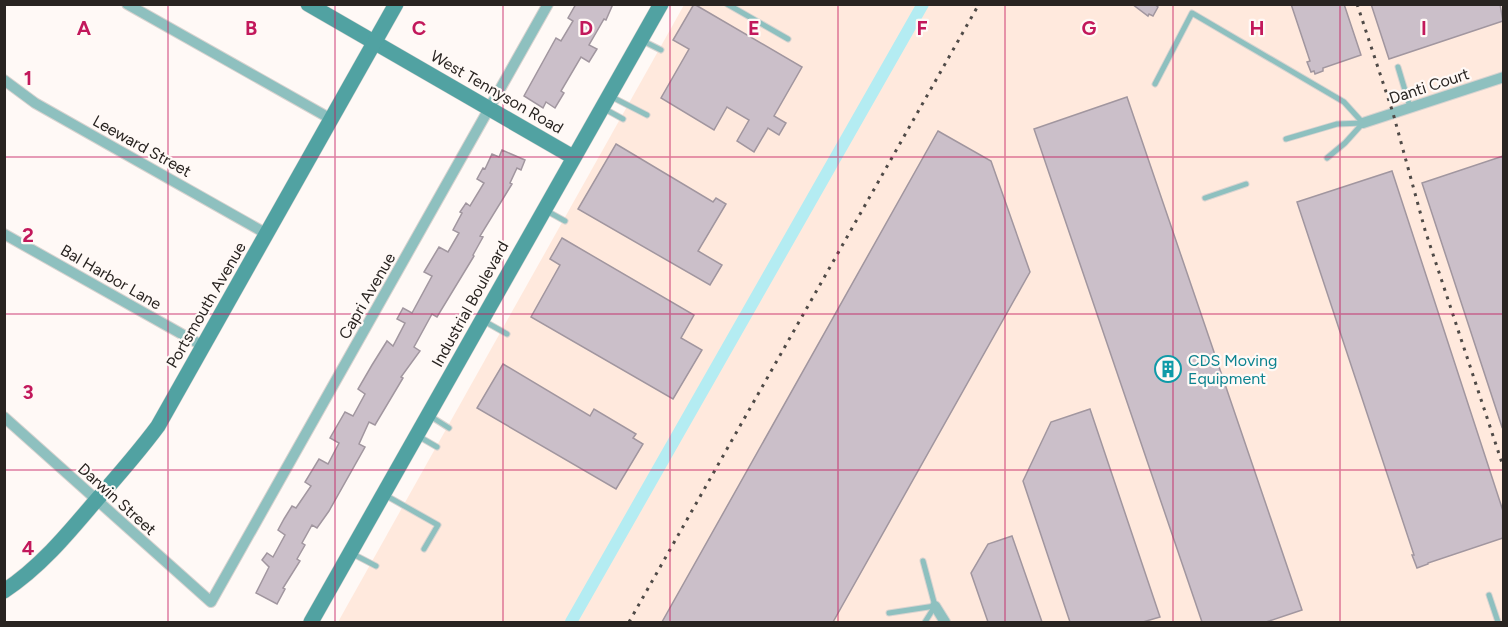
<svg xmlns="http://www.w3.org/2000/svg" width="1508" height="627" font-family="Figtree,sans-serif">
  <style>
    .built { fill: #ffe9dd }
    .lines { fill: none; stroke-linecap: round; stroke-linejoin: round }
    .canal { stroke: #b4ecf2; stroke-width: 12 }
    .building { fill: #cbbfc9; stroke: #a1969f; stroke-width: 1.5 }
    .lane-casing { stroke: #d8d3d0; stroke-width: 7 }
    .street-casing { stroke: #d8d3d0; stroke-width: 12 }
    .secondary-casing { stroke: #d8d3d0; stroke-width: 16 }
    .lane { stroke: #8ec0bf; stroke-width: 5 }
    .street { stroke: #8ec0bf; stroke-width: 10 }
    .secondary { stroke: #51a2a2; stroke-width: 15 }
    .rail { stroke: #4f4a47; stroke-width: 3; stroke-dasharray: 3 6; stroke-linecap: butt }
    .grid { fill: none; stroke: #c2185b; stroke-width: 1.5; stroke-opacity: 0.55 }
    .labels { text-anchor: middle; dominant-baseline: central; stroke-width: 4.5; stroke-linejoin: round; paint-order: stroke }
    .street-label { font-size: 16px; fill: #292421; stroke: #fff9f6 }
    .culture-label { font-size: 16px; fill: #0d838f; stroke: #fff9f6; text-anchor: start }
    .grid-label { font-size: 20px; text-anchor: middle; font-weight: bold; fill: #c2185b; stroke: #fff9f6; stroke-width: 4.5; stroke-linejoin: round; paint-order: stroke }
  </style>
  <rect width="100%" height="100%" fill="#fff9f6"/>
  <!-- built -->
  <polygon class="built" points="684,5 1503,5 1503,622 338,622"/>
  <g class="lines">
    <!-- canal -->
    <polyline class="canal" points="571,622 923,4"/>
  </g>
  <!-- building -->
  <g class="building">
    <polygon points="576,4 613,4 606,20 604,19 589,45 597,49 589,62 581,57 561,91 564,93 555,108 546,102 543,108 524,96 556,38 561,41 573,21 568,18"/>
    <polygon points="694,4 802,67 774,116 786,123 779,135 768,128 754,152 737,141 749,120 727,107 714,130 661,98 689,49 673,40"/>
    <polygon points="1132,4 1154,4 1158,7 1153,16 1149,14 1148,16"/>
    <polygon points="1291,4 1344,4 1361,55 1323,68 1323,71 1315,74 1314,71 1311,72 1307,62 1310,61"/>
    <polygon points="1371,4 1500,4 1503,21 1389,59"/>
    <polygon points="1127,97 1302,610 1266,622 1202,622 1034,129"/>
    <polygon points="938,131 991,161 1030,272 833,622 662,622"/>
    <polygon points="616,144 713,202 716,198 726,204 698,251 722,265 710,285 578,209"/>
    <polygon points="502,150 525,160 521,170 517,168 510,183 512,184 480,236 483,237 473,255 474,256 437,317 432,314 414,347 420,351 401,377 403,378 375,425 369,422 359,444 365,447 329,511 317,528 312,525 302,543 305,545 297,559 300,561 283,588 285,589 277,604 256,593 269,567 262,560 267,553 273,557 285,535 278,530 284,519 292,506 296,508 311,486 305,482 319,459 328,464 339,443 330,438 345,412 353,416 365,394 358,389 372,365 387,341 393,346 405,323 397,319 403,308 412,313 432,276 424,272 439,247 448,252 459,233 453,230 462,213 460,212 466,203 470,206 484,183 477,179 483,168 485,169 492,154 499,157"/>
    <polygon points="1503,156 1503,426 1502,427 1422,183"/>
    <polygon points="1392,171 1503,511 1503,538 1428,563 1428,564 1417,568 1412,555 1414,555 1297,202"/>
    <polygon points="562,238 694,315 681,338 702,350 673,399 531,317 560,265 550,259"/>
    <polygon points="503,364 590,416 594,409 636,434 633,438 643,444 616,489 477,408"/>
    <polygon points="1090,409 1160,617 1143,622 1070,622 1023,481 1051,422"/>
    <polygon points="1012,536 1042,622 988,622 971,573 988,544"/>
  </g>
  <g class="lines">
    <defs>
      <g id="lane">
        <polyline points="727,4 788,39"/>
        <polyline points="641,40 661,50"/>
        <polyline points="1398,67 1410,107"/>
        <polyline points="1155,84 1192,13 1344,102 1363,123"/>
        <polyline points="610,96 647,115"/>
        <polyline points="603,108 623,119"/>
        <polyline points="1286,139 1337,124 1363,123"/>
        <polyline points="1327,158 1345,143 1363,123"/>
        <polyline points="1205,198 1246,184"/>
        <polyline points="545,210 565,221"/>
        <polyline points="482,320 507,334"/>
        <polyline points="430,416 449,428"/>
        <polyline points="418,436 437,447"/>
        <polyline points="385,495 438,525 424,549"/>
        <polyline points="351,553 376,566"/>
        <polyline points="923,561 935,606 925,622"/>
        <polyline points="1489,595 1498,622"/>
        <polyline points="889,613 935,606"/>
      </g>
      <g id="street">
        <polyline points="127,4 331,119"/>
        <polyline points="4,80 35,103 267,234"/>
        <polyline points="1363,123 1504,77"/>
        <polyline points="4,234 203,346"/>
        <polyline points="4,417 211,602 548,4"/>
        <polyline points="935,606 945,622"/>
      </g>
      <g id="secondary">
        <polyline points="308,4 573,157"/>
        <path d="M4,591c35,-23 62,-55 89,-87 23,-26 45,-51 65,-78l238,-422"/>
        <polyline points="311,622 661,4"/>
      </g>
    </defs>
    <!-- lane casing -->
    <use href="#lane" class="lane-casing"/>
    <!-- street casing -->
    <use href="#street" class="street-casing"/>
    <!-- secondary casing -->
    <use href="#secondary" class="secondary-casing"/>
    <!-- lane -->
    <use href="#lane" class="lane"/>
    <!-- street -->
    <use href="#street" class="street"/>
    <!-- secondary -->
    <use href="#secondary" class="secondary"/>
    <!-- rail -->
    <g class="rail">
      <polyline points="1357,4 1393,113 1425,230 1504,469"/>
      <polyline points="629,622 979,4"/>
    </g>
  </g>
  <!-- grid -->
  <path class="grid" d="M168,4v618M335,4v618M503,4v618M670,4v618M838,4v618M1005,4v618M1173,4v618M1340,4v618M4,157h1500M4,314h1500M4,470h1500"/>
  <!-- icons -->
  <defs>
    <symbol id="building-ring" viewBox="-11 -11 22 22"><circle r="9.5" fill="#fff9f6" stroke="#0f9aa8" stroke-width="1.5"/><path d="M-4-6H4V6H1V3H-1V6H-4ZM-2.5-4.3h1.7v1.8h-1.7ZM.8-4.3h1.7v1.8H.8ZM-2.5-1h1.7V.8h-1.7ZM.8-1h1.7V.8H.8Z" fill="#0f9aa8"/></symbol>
  </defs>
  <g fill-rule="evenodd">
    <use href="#building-ring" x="1153" y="354" width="30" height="30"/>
  </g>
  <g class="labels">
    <!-- street labels -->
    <g class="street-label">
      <text transform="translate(1429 86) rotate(-18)">Danti Court</text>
      <text transform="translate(497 92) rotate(30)">West Tennyson Road</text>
      <text transform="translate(142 146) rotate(29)">Leeward Street</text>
      <text transform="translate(111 277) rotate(30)">Bal Harbor Lane</text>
      <text transform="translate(367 296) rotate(-60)">Capri Avenue</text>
      <text transform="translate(470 304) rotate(-61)">Industrial Boulevard</text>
      <text transform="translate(206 305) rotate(-60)">Portsmouth Avenue</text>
      <text transform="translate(117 499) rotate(42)">Darwin Street</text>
    </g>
    <!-- culture labels -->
    <g class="culture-label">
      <text x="1188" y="360">CDS Moving<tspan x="1188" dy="18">Equipment</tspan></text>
    </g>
  </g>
  <g class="grid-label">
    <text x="84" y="35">A</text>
    <text x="251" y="35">B</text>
    <text x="419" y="35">C</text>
    <text x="586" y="35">D</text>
    <text x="754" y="35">E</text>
    <text x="922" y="35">F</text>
    <text x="1089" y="35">G</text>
    <text x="1257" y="35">H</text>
    <text x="1424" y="35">I</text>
    <text x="28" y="85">1</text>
    <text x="28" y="242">2</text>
    <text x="28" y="399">3</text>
    <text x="28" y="555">4</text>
  </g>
  <!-- border -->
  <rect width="1508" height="627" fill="none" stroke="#292421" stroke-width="12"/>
</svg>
